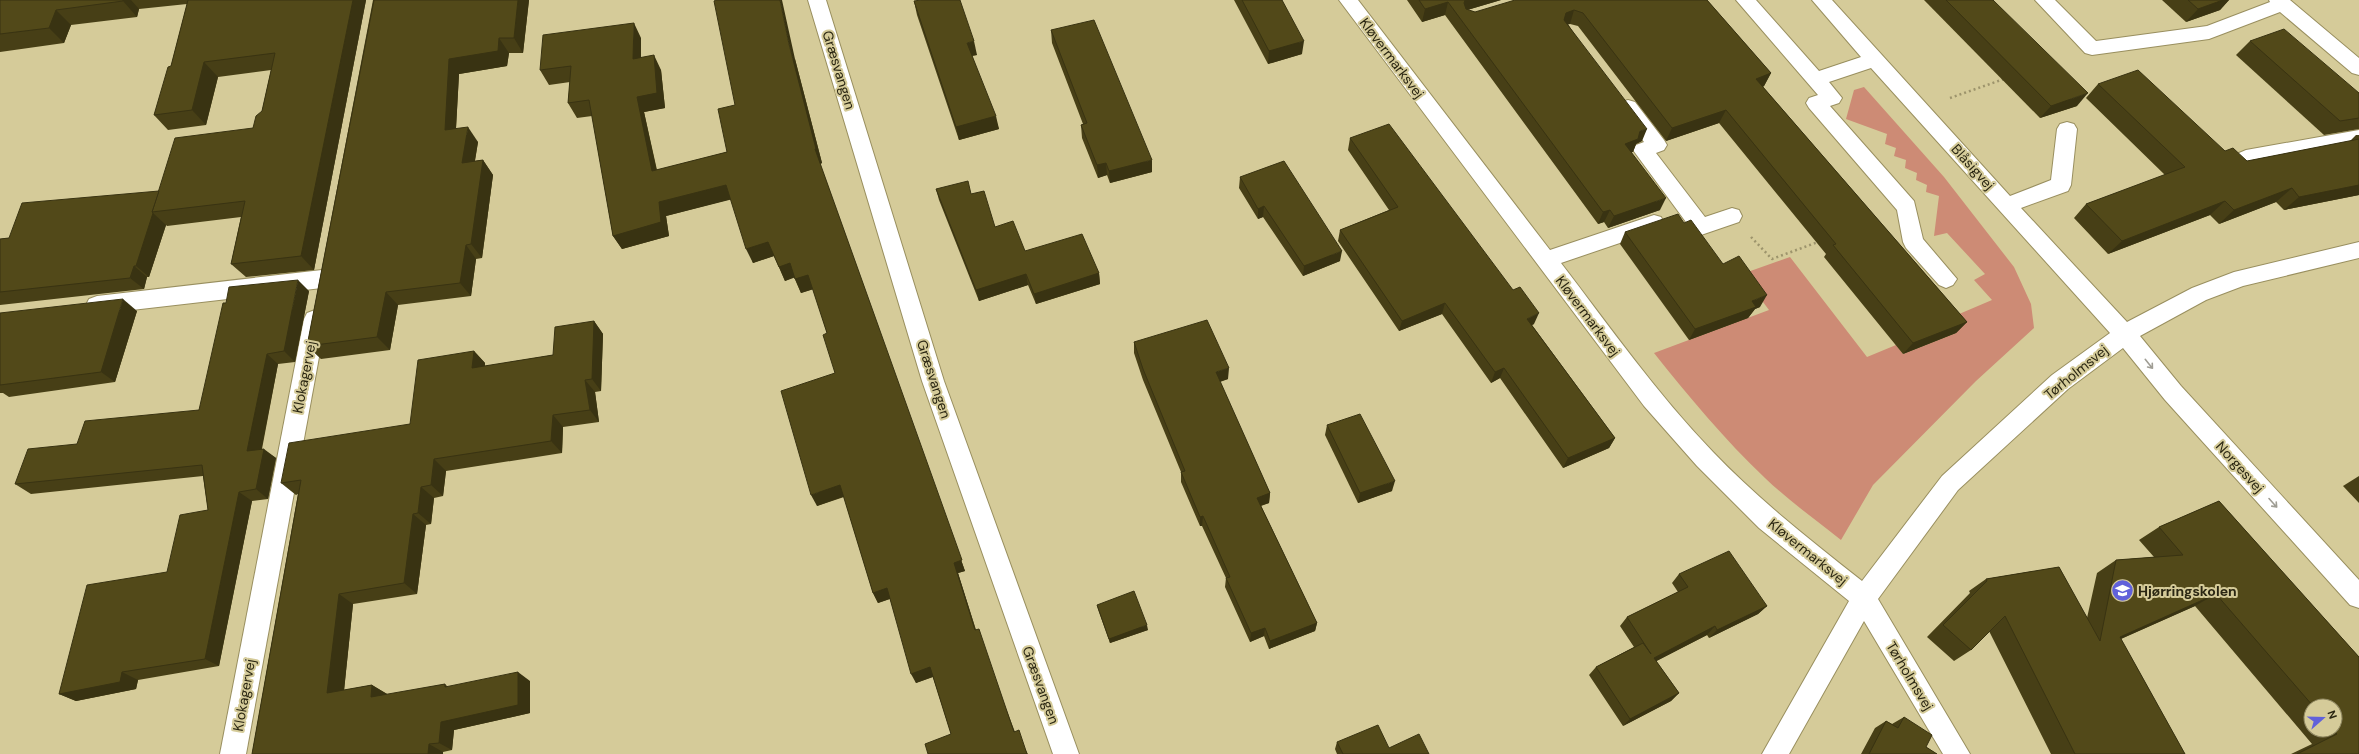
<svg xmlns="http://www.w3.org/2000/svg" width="2359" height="754" font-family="'DM Sans',sans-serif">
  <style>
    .green { fill: #cd8b75 }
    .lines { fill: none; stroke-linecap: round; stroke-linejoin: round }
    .minor-casing { stroke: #998f5f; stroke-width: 2 }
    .path { stroke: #9d946c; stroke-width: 2.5; stroke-dasharray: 2 3; stroke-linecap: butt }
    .minor { fill: #fff; fill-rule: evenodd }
    .wall { fill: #473f16; fill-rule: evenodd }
    .shaded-wall { fill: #393312 }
    .building { fill: #524919; stroke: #393312 }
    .oneway { stroke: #9f9d94 }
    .labels { text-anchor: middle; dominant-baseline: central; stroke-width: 4; stroke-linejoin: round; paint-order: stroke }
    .street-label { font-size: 14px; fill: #2a2612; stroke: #d5cb99 }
    .poi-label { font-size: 14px; font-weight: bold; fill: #2a2612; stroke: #d5cb99; text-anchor: start }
  </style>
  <rect width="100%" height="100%" fill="#d5cb99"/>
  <!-- green -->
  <path class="green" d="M1864,87l80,90 70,90 17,37 3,24 -58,53 -103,104 -32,55c-25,-20 -52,-39 -76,-62 -40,-38 -76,-81 -111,-125l115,-43 -27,-36 48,-17 77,100 29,-12 7,9 53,-21 -11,-13 47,-20 -18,-20 11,-6 -38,-41 -13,3 5,-40 -13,-4 1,-7 -11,-5 1,-7 -12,-5 1,-8 -12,-4 2,-8 -11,-4 2,-10 -41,-15 8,-29z"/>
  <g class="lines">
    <defs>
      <g id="minor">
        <polygon points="808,0 826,0 944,381 1079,754 1053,754 922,381"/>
        <path d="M1339,0h19l192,250 104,-35 7,2 3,6 -3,6 -100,34c49,64 96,131 152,189 46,48 97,88 149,129l80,-105 110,-101 58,-42 -239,-265 -42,14 13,16 -3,5 -9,3 84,95 9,38 34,40 -4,6 -7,3 -7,-3 -33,-37 -3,-6 -6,-32 -88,-102 -3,-5 3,-5 9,-3 -82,-95h20l63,71 42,-14 -49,-57h20l178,196 41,-16 6,-51 3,-5 7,-2 7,2 3,5 -6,56 -3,6 -47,17 106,114 65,-34 42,-16 125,-30v16l-116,28 -37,14 -66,36 41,50 178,194v28l-9,-3 -185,-205 -42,-52 -55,41 -110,101 -80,109 92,155h-27l-79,-133 -75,133h-27l87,-153 -90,-73 -62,-62 -53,-60z"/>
        <polygon points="2035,0 2055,0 2096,41 2207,26 2270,2 2269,0 2290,0 2359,58 2359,75 2352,73 2280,12 2209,39 2092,55 2085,53"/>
        <polygon points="1628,100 1635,102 1664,140 1667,145 1664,150 1656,153 1705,217 1732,208 1739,210 1742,216 1739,222 1701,235 1694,233 1633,150 1636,145 1644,142 1618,107 1621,102"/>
        <polygon points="2359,130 2359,144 2246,166 2239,163 2236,158 2239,153 2246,150"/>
        <polygon points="322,270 329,273 333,279 329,285 322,288 97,314 89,311 86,305 89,299 97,296"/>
        <polygon points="315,310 323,313 326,319 246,754 220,754 304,319 307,313"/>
      </g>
    </defs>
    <!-- minor casing -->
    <use href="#minor" class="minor-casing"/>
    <!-- path -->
    <g class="path">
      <polyline points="1950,98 2004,79"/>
      <polyline points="1751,237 1772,259 1818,242"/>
    </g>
    <!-- minor -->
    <use href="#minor" class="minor"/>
  </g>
  <!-- wall -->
  <g class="wall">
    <polygon points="0,0 366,0 314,270 246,277 231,264 241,217 167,226 166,225 149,277 147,277 144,289 0,305 0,239 9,238 159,191 253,128 262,111 271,70 218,77 206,125 168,130 154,115 171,66 187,4 139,9 137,17 71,25 64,43 0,52"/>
    <polygon points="373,0 529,0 523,53 509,53 507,66 459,74 456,129 478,142 475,161 483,160 493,175 482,258 476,259 471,296 398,305 390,350 321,359 307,346"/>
    <polygon points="1234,0 1282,0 1302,54 1268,64"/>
    <polygon points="1407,0 1501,0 1467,10 1475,12 1707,0 1771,73 1764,86 1763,87 1967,322 1956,333 1903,354 1824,257 1826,254 1719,123 1666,141 1578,26 1570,24 1568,24 1642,141 1636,144 1633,152 1631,152 1660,210 1608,228 1604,222 1598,224 1445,15 1422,22"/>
    <polygon points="1924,0 1993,0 2077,106 2040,118"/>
    <polygon points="2162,0 2229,0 2220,10 2186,22"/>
    <polygon points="914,1 977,55 972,56 999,129 959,140 917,15"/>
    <polygon points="1051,30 1152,172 1110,183 1107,175 1098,178 1082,138 1081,125 1083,124 1052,43"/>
    <polygon points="641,38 641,57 661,70 665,108 644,112 657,170 727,152 735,105 795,59 822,163 820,164 965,571 958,573 976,630 1015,732 1028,754 951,734 933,677 916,683 890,599 878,603 873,593 844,497 817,506 835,373 827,333 813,289 801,293 794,277 785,281 774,256 753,263 731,199 666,216 669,236 622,249 613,236 592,116 577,118 568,103 570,82 549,85 540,70"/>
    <polygon points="2250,41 2359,93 2359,129 2324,135 2236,55"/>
    <polygon points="2098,84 2225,151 2247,161 2350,141 2356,135 2359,135 2359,195 2284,210 2276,202 2219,224 2210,215 2108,254 2074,218 2086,204 2165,175 2086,98"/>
    <polygon points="1350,138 1534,324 1532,325 1615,438 1609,448 1563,468 1500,378 1491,383 1442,314 1399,331 1338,241 1340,230 1389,210 1348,150"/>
    <polygon points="1240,177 1340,261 1303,276 1263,217 1258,219 1239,188"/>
    <polygon points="936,189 971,194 995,227 1025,251 1099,273 1100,284 1036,304 1028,285 979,301 939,200"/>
    <polygon points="1684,223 1723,264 1760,307 1755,309 1748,318 1689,340 1620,244 1625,232"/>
    <polygon points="309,291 295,362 278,364 262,449 276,458 268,499 252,501 219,666 138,680 136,689 76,701 59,694 167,572 208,510 203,476 31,494 15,484 77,444 199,410"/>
    <polygon points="137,311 115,382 9,397 3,393 0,393 0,313"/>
    <polygon points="594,321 603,334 601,391 595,392 599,422 563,427 562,453 446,471 443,496 434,498 431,524 426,525 417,594 353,604 344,690 372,685 387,694 387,695 445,684 448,687 530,681 530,713 454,730 452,750 443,752 443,754 252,754 298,494 296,495 281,483 410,424 474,351 485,363 485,366 553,355"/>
    <polygon points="1134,342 1228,379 1220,382 1270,493 1269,503 1261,506 1317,623 1315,631 1269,649 1264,636 1250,642 1225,587 1226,578 1202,526 1200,526 1181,482 1181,472 1143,380 1134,353"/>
    <polygon points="1327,425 1392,491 1358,503 1325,435"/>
    <polygon points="2359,476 2359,503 2343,486"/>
    <path d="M2219,501l140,156v97h-68l21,-10 -117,-138 -74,33 64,115h-134l-62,-123 -18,19 -17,11 -27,-24 43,-44 -1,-2 17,-12 73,-12 28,51 10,-45 19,-13 38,-3 -15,-17 20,-13zM2311,706h24v24h-24z"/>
    <polygon points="1679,574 1767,606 1758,614 1709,638 1707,635 1656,661 1679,693 1671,701 1623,726 1589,675 1596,667 1634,647 1620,626 1627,617 1678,592 1672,583"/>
    <polygon points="1097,605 1148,630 1110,643 1098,609"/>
    <polygon points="1904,717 1926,747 1937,754 1861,754 1875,728 1886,721 1892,724"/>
    <polygon points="1337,742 1389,748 1429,754 1337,754 1335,749"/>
  </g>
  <!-- shaded-wall -->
  <g class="shaded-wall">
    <polygon points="123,0 131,0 139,9 137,17 123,1"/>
    <polygon points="353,0 366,0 314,270 301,256"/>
    <polygon points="518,0 529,0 523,53 514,38"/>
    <polygon points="780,0 782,0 795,59 822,163 820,164 815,149 789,44"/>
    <polygon points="1465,0 1501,0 1464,11 1464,3"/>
    <polygon points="2223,0 2229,0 2220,10 2186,22 2198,9"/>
    <polygon points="1448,2 1445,15 1422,22 1425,9"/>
    <polygon points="56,10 71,25 64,43 49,28"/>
    <polygon points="1574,10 1570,24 1562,26 1566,13"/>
    <polygon points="634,23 641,38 641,74 633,59"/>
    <polygon points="499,38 509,53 507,66 459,74 455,145 445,130 449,59"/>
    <polygon points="974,41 977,55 969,56 967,43"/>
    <polygon points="1304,41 1302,54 1268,64 1269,51"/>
    <polygon points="654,55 661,70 665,108 644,112 660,186 652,171 637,97"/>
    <polygon points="204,62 218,77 206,125 192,110"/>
    <polygon points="1771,73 1764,86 1749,92 1756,79"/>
    <polygon points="2088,93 2077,106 2040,118 2051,106"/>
    <polygon points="1726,110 1719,123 1666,141 1672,128"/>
    <polygon points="996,116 999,129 959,140 956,127"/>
    <polygon points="468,127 478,142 472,177 462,163"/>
    <polygon points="1647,129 1642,141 1636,144 1633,152 1619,156 1625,144 1640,131"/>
    <polygon points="483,160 493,175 482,258 471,244"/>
    <polygon points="1152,160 1152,172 1110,183 1109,171"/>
    <polygon points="1106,163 1107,175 1098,178 1097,165"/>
    <polygon points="820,164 965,571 958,573 979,640"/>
    <polygon points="726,185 733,199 666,216 669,236 622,249 613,236 659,202"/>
    <polygon points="2359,185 2359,195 2284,210 2299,197"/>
    <polygon points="2292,188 2276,202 2219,224 2234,210"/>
    <polygon points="1666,198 1660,210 1608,228 1614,216"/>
    <polygon points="2225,201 2210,215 2108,254 2122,241"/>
    <polygon points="1264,206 1263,217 1258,219 1258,209"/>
    <polygon points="1610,210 1604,222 1598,224 1603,212"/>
    <polygon points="153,213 166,225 149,277 136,266"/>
    <polygon points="768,242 774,256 753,263 746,249"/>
    <polygon points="466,245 476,259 471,296 460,283"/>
    <polygon points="1342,251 1340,261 1303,276 1304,266"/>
    <polygon points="790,263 796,277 785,281 779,267"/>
    <polygon points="134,266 147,277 144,289 130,278"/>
    <polygon points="1099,273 1100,284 1036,304 1034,294"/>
    <polygon points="1026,274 1028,285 979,301 976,290"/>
    <polygon points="808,275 814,289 801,293 795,279"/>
    <polygon points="298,280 309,291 295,362 284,351"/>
    <polygon points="386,292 398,305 390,350 377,337"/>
    <polygon points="1767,295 1760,307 1755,309 1748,318 1689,340 1695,329 1752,301"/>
    <polygon points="123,299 137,311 115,382 101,372"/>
    <polygon points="1445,303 1442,314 1399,331 1402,321"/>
    <polygon points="1539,313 1534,324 1522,329 1527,319"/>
    <polygon points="594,321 603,334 601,391 592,379"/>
    <polygon points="1967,322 1956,333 1903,354 1913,343"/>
    <polygon points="474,351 485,363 483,380 472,368"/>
    <polygon points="267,354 278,364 259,461 247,451"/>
    <polygon points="1229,368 1228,379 1215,383 1216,372"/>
    <polygon points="1504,368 1500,378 1491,383 1495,372"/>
    <polygon points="585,380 595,392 599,422 590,410"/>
    <polygon points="553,415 563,427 562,453 551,441"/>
    <polygon points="1615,438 1609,448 1563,468 1568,458"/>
    <polygon points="264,449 276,458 268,499 256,489"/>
    <polygon points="434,459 446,471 443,496 431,485"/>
    <polygon points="1395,481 1392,491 1358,503 1360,493"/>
    <polygon points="840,485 845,496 817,506 811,495"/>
    <polygon points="421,487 434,498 431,524 418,513"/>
    <polygon points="239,492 252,501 219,666 205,659"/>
    <polygon points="1270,493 1269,503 1256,507 1257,498"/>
    <polygon points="413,514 426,525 417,594 404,583"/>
    <polygon points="1203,516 1202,526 1200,526 1200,517"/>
    <polygon points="887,588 892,598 878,603 873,593"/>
    <polygon points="339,594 353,604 343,701 327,693"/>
    <polygon points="2216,594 2195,606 2100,648 2120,637"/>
    <polygon points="1767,606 1758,614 1709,638 1717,630"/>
    <polygon points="1317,623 1315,631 1269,649 1270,641"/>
    <polygon points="1147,625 1148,630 1110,643 1109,639"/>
    <polygon points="1715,626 1707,635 1647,666 1654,658"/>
    <polygon points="1265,628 1264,636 1250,642 1251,633"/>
    <polygon points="930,667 935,676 916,683 911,674"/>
    <polygon points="122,672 138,680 136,689 76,701 59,694"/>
    <polygon points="518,672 530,681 530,713 454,730 452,750 439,743 441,722"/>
    <polygon points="372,685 387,694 385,706 371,697"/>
    <polygon points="1679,693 1671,701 1623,726 1630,719"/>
    <polygon points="429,744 443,752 443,754 428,754"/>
  </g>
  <!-- building -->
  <g class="building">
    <polygon points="0,0 123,0 123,1 56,10 49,28 0,34"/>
    <polygon points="188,0 353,0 301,256 231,264 245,201 152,212 175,138 253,128 256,116 262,111 275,53 204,62 192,110 154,115 168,67 171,66"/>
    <polygon points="374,0 518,0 514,38 499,38 498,51 449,59 445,130 468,127 462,163 483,160 471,244 466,245 460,283 386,292 377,337 307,346"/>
    <polygon points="716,0 780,0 789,44 816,149 815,149 962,560 954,563 975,630 979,629 1014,732 1019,730 1027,754 928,754 925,744 951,734 930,667 911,674 887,588 873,593 840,485 811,495 781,391 835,373 823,335 827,333 808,275 795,279 790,263 779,267 768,242 746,249 726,185 659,202 661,222 613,236 589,100 568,103 571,66 540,70 543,35 634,23 633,59 654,55 657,93 637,97 652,171 727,152 718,109 735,105 714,1"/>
    <polygon points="921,0 960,0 974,41 967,43 996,116 956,127 914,1"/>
    <polygon points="1242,0 1282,0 1304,41 1269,51"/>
    <polygon points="1419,0 1465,0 1464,3 1466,9 1475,12 1515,0 1707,0 1771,73 1756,79 1967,322 1913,343 1833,245 1836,244 1726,110 1672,128 1583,13 1574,10 1566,13 1564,20 1647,129 1640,131 1638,139 1625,144 1666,198 1614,216 1610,210 1603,212 1448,2 1425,9"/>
    <polygon points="1946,0 1993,0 2088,93 2051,106"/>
    <polygon points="2188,0 2223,0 2198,9"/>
    <polygon points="1094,20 1152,160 1109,171 1106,163 1097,165 1081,125 1087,123 1051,30"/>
    <polygon points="2284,29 2359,93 2359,118 2340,121 2250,41"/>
    <polygon points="2138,70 2225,151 2233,148 2247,161 2359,139 2359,185 2299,197 2292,188 2234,210 2225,201 2122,241 2086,204 2185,167 2098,84"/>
    <polygon points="1389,124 1513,290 1520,287 1539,313 1527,319 1615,438 1568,458 1504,368 1495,372 1445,303 1402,321 1340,230 1398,207 1350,138"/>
    <polygon points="1284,161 1342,251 1304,266 1264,206 1258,209 1240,177"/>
    <polygon points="968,181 971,194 984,191 995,227 1013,221 1025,251 1082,234 1099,273 1034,294 1026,274 976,290 936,189"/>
    <polygon points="159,191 152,212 153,213 136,266 134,266 130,278 0,292 0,239 9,238 22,203"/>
    <polygon points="1678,214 1684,223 1691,220 1723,264 1739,256 1767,295 1752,301 1756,307 1695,329 1625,232"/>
    <polygon points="298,280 284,351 267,354 247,451 264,449 256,489 239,492 205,659 122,672 120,682 59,694 87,585 167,572 180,515 208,510 202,465 15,484 28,449 77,444 85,421 199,410 223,303 226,303 229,287"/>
    <polygon points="123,299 101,372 0,385 0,313"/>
    <polygon points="1207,320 1229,368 1216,372 1270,493 1257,498 1317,623 1270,641 1265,628 1251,633 1226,578 1230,577 1203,516 1200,517 1181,472 1185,471 1143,369 1134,342"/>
    <polygon points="594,321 592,379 585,380 590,410 553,415 551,441 434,459 431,485 421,487 418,513 413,514 404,583 339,594 327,693 372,685 371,697 445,684 445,687 518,672 518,705 441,722 439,743 429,744 428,754 252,754 301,480 281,483 289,443 410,424 418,360 474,351 472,368 553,355 555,327"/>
    <polygon points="1360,414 1395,481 1360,493 1327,425"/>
    <polygon points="2219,501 2359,657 2359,754 2297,754 2337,734 2333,730 2335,730 2335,706 2313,706 2216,594 2120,637 2185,754 2075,754 2005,616 1971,650 1943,625 1987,581 1986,579 2059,567 2100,641 2116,560 2183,555 2159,527"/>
    <polygon points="1729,551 1767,606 1717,630 1715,626 1654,658 1679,693 1630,719 1596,667 1643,643 1651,654 1627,617 1688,587 1679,574"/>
    <polygon points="1134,591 1147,625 1109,639 1097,605"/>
    <polygon points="1904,717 1932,735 1926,747 1937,754 1869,754 1886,721 1898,728"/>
    <polygon points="1378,725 1389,748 1419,734 1429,754 1343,754 1337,742"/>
  </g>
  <!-- one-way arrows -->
  <defs><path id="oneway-shaft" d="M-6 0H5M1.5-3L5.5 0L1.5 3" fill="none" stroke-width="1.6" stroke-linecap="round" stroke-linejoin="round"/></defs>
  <g class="oneway">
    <use href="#oneway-shaft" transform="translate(2149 364) rotate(51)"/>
    <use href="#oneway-shaft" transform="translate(2273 503) rotate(48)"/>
  </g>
  <!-- icons -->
  <defs>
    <symbol id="school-disc" viewBox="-11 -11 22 22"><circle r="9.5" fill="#6161da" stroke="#d5cb99"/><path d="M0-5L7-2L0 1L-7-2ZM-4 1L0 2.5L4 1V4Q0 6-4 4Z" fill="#fff"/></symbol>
  </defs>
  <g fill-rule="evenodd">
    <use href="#school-disc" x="2110" y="578" width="25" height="25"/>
  </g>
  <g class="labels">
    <!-- street labels -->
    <g class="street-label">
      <text transform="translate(1392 58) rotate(53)">Kløvermarksvej</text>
      <text transform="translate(839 70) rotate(73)">Græsvangen</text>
      <text transform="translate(1973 167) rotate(48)">Blåsigvej</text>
      <text transform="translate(1588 316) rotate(53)">Kløvermarksvej</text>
      <text transform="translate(2076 372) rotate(-39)">Tørholmsvej</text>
      <text transform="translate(304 377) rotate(-79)">Klokagervej</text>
      <text transform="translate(934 379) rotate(72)">Græsvangen</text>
      <text transform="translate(2240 467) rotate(48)">Norgesvej</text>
      <text transform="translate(1808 552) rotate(39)">Kløvermarksvej</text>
      <text transform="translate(1910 676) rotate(59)">Tørholmsvej</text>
      <text transform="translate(1041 685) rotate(70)">Græsvangen</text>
      <text transform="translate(244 695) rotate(-80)">Klokagervej</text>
    </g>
    <!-- poi labels -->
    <g class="poi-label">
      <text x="2138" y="591">Hjørringskolen</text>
    </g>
  </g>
  <!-- north arrow -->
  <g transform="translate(2323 718) rotate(70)"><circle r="19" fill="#d5cb99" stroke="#918963"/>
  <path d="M0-3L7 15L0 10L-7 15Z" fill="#6161da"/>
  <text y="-6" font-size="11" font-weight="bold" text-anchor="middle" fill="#2a2612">N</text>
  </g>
</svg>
